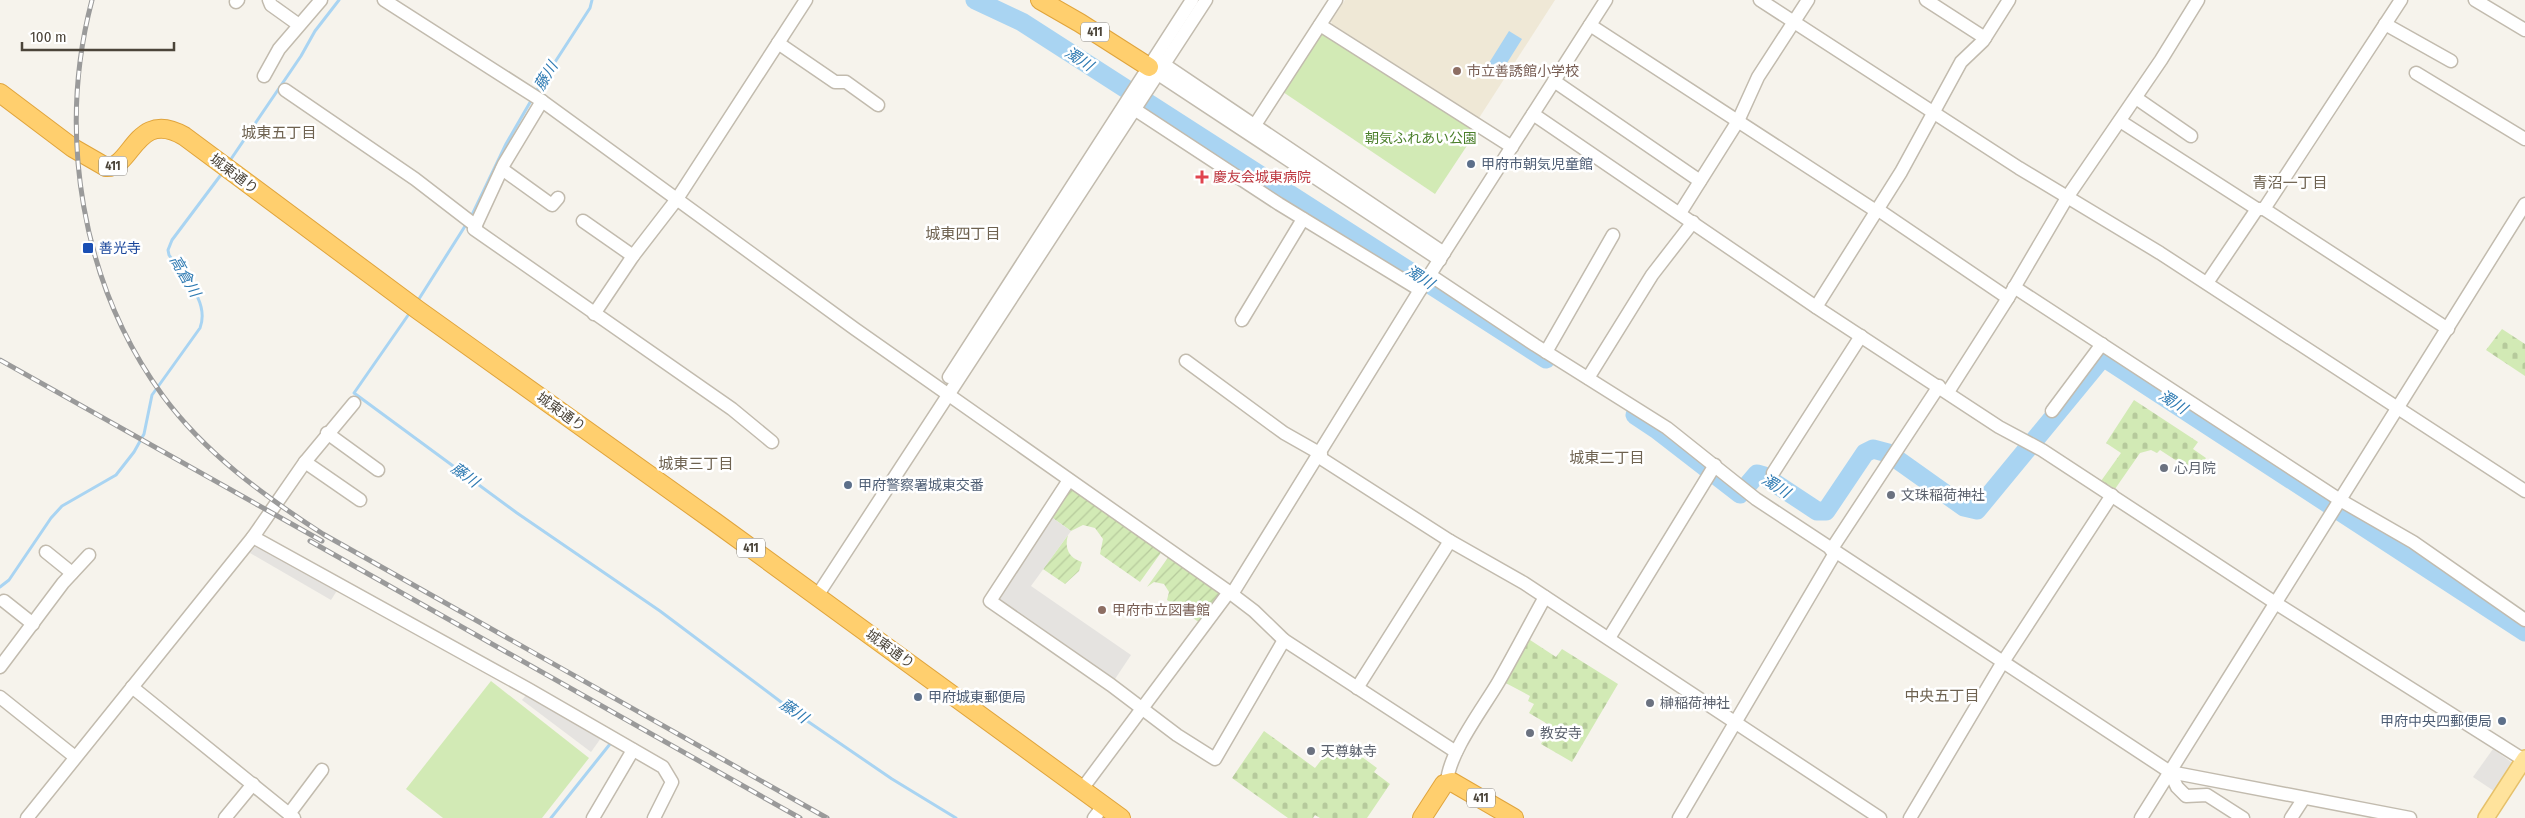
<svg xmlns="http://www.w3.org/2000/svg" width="2525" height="818" font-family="'Fira Sans Condensed','Noto Sans JP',sans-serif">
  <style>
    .education { fill: #efe8d6 }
    .cemetery { fill: url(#cemetery-stones) }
    .park { fill: #d2eab5 }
    .garden { fill: url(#garden-furrows) }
    .parking { fill: #e5e3e0 }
    .water { fill: #a9d4f2 }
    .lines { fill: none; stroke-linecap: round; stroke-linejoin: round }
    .stream { stroke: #a9d4f2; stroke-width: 3 }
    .river { stroke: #a9d4f2; stroke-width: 19 }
    .minor-casing { stroke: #c2bbae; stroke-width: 15 }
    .major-casing { stroke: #e6c16a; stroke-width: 18 }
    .highway-casing { stroke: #e0a43c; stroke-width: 20 }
    .minor { stroke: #fff; stroke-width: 12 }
    .major { stroke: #ffe39c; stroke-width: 15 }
    .highway { stroke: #ffcf6e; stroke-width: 18 }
    .rail-casing { stroke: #9a9a9a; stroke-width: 5 }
    .rail { stroke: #fff; stroke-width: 3; stroke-dasharray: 9; stroke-linecap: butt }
    .education-dot { fill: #8d6e63; stroke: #fff; stroke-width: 2 }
    .service-dot { fill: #5c6f8a; stroke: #fff; stroke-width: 2 }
    .health-dot { fill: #e0444e; stroke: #fff; stroke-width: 2 }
    .transit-dot { fill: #1a4fb4; stroke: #fff; stroke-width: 2 }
    .worship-dot { fill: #6b7280; stroke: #fff; stroke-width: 2 }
    .labels { text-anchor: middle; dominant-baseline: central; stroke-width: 5; stroke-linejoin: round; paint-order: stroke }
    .shield { fill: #fff; stroke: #817c74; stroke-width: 1 }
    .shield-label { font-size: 12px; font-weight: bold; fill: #4b4439 }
    .education-label { font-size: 14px; fill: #785e54; stroke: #fff; text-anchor: start }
    .park-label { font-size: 14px; fill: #4a7f2a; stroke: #fff }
    .service-label { font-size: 14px; fill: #4e5e75; stroke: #fff; text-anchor: start }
    .street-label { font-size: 14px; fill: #4b4439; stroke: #fff }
    .health-label { font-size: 14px; fill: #be3a42; stroke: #fff; text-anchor: start }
    .transit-label { font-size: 14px; fill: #164399; stroke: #fff; text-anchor: start }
    .worship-label { font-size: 14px; fill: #5b616d; stroke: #fff; text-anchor: start }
    .water-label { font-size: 15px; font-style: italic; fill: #2e7ab2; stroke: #fff }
    .neighbourhood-label { font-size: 15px; fill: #6e6250; stroke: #fff }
  </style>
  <defs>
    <pattern id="cemetery-stones" width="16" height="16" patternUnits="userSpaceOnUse" patternTransform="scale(1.25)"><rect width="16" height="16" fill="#d2eab5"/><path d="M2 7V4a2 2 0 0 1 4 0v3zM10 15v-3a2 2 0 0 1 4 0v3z" fill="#b6ca9c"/></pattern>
    <pattern id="garden-furrows" width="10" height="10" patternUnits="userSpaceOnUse" patternTransform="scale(1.25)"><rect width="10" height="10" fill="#d2eab5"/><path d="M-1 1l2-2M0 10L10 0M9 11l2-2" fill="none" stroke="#b6ca9c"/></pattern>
  </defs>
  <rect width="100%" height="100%" fill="#f6f3ec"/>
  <!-- education -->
  <polygon class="education" points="1345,0 1555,0 1479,118 1332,24 1331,21"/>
  <!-- cemetery -->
  <g class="cemetery">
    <polygon points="2502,329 2525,344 2525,376 2486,350"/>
    <polygon points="2134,400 2198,442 2193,449 2206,458 2197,471 2185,463 2183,465 2160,450 2157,453 2151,450 2140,453 2115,489 2101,481 2121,453 2106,443"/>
    <polygon points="1524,636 1556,657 1562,649 1618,684 1572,762 1541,744 1551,726 1529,713 1534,704 1528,701 1530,696 1500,680"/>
    <polygon points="1264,731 1315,768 1329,750 1343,743 1377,768 1374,772 1390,784 1367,818 1320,818 1315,815 1313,818 1288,818 1232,778"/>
  </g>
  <!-- park -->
  <g class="park">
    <polygon points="1321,32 1478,129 1435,194 1283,92"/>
    <polygon points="491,681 589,758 542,818 443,818 406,789"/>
  </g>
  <!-- garden -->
  <g class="garden">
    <polygon points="1069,480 1165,547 1140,582 1100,554 1103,539 1095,528 1083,525 1071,531 1047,514"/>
    <path d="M1068,535c-4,13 1,23 14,27l-3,9 -14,13 -22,-15z"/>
    <polygon points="1172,552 1229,592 1203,625 1167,600 1169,592 1164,584 1154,582 1147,587"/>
  </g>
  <!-- parking -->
  <g class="parking">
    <polygon points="1047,514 1071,531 1031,586 1131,655 1111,685 990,601"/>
    <polygon points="259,543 338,589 331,600 250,553"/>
    <polygon points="527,694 601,738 591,752 522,700"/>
    <polygon points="2493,749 2514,764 2494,791 2473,777"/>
  </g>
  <!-- water -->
  <polygon class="water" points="1509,31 1522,39 1502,71 1489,63"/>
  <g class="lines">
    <!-- stream -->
    <g class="stream">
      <polyline points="535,93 590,8 592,0"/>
      <polyline points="229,162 301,56 315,31 339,0"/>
      <polyline points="471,217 506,144 532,99"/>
      <polyline points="417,302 467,223"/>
      <polyline points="411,311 354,393 517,513 660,611 797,714 892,779 956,818"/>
      <path d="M0,587l9,-7 42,-62 11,-12 54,-31 18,-23 10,-18 8,-39 48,-67c10,-26 -16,-51 -31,-73l-1,-5 4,-10 51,-68"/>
      <polyline points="551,818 610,744"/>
    </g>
    <!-- river -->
    <g class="river">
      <polyline points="975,0 1022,22 1546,359"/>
      <polyline points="1635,415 1656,429 1740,494 1757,474 1764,476 1817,511 1826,511 1865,453 1873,449 1888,453 1964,507 1977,510 2103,357 2525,632"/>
    </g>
    <defs>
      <g id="minor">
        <polyline points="269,0 271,5 299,25"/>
        <polyline points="384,0 542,101 855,329 1229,592 1254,611 1284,640 1456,752"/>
        <polyline points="1760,0 2019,168 2160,253 2525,491"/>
        <polyline points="1926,0 1985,38"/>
        <polyline points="2475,0 2525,30"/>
        <polyline points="236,2 238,0"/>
        <polyline points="2385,24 2451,61"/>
        <polyline points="1320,25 1512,147"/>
        <polyline points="1590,25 1876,211"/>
        <polyline points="778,43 835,82 846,82 878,105"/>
        <polyline points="1159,61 1444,253"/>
        <polyline points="1152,70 1440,260"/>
        <polyline points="2416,73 2525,139"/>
        <polyline points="264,76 279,49 321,0"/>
        <polyline points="1554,81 1700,181"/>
        <polyline points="285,90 415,179 476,226"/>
        <polyline points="2136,98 2191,136"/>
        <polyline points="542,101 504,164 474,229 732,409 772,442"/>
        <polyline points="1128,105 1279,204 1420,290"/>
        <polyline points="1533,114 1816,307 1999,427 2042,450 2277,604 2524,760"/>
        <polyline points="2120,121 2257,209 2264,209 2448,329"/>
        <polyline points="1251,131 1336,0"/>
        <polyline points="502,169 552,205 558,198"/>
        <polyline points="1877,209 2008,298"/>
        <polyline points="2264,209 2401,0"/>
        <polyline points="1680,213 1738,121 1758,77 1808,0"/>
        <polyline points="583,221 633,256"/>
        <polyline points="1430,275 1535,345 1667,428 1756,499 2170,772 2177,787 2186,796 2207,795 2243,818"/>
        <polyline points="2207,283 2257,209"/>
        <polyline points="2014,287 2340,500 2413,542 2525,620"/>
        <polyline points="1816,307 1901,172 1961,62 1983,41 2009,0"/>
        <polyline points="594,314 633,256 677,199 806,0"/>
        <polyline points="1242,320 1303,219"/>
        <polyline points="1546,352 1613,235"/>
        <polyline points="1186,361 1284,433 1321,454"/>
        <polyline points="949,377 1192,0"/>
        <polyline points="1588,378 1652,275 1693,222"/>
        <polyline points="1948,392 2008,298 2068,196 2161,60 2198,0"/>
        <polyline points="2052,411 2102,344"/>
        <polyline points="327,433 378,470"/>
        <polyline points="1319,457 1450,541 1524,583 1880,818"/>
        <polyline points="305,462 360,500"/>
        <polyline points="1773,473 1861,336"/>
        <polyline points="1069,480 990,601 1111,685 1177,735 1215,759 1284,640"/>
        <polyline points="253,537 528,689 663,767 672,782 654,818"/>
        <polyline points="1831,550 1939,386"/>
        <polyline points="46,552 72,573"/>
        <polyline points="1232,594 1420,290 1606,0"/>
        <polyline points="817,596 1206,0"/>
        <polyline points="4,601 33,624"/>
        <polyline points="1609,638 1715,465"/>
        <polyline points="0,667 63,583 89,555"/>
        <polyline points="132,687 294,818"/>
        <polyline points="1357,688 1450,541"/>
        <polyline points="0,697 75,757"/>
        <polyline points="2170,772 2410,818"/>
        <path d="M1447,782c2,-30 37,-75 52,-101 16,-28 31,-57 46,-84"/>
        <polyline points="1082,789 1229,592"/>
        <polyline points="289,814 322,770"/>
        <polyline points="27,818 253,537 305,462 354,403"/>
        <polyline points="225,818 253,784"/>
        <polyline points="593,818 633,750"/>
        <polyline points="1094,818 1104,805"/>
        <polyline points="1679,818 1835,553"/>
        <polyline points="1910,818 2001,665 2112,495"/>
        <polyline points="2141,818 2525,204"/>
        <polyline points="2291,818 2304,798"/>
      </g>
      <polyline id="major" points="2486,818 2525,758"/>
      <g id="highway">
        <polyline points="1040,0 1080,23 1149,67"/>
        <path d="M0,93l73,55 33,19c26,2 30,-59 78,-31l234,174 297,212 406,296"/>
        <polyline points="1422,818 1444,784 1452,782 1514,818"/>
      </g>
    </defs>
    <!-- minor casing -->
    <use href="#minor" class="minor-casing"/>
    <!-- major casing -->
    <use href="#major" class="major-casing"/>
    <!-- highway casing -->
    <use href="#highway" class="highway-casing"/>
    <!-- minor -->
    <use href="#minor" class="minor"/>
    <!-- major -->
    <use href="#major" class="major"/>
    <!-- highway -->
    <use href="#highway" class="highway"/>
    <defs>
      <g id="rail">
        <path d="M92,0c-35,133 -11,284 71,396 42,57 101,100 160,138l504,284"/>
        <polyline points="0,360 322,541"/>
        <polyline points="310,541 800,818"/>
      </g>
    </defs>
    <!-- rail casing -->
    <use href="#rail" class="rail-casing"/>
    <!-- rail -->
    <use href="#rail" class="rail"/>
  </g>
  <!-- markers -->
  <g class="education-dot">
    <circle cx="1457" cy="71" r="5"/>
    <circle cx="1102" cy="610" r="5"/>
  </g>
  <g class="service-dot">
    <circle cx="1471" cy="164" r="5"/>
    <circle cx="848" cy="485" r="5"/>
    <circle cx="918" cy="697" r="5"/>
    <circle cx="2502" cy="721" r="5"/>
  </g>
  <path class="health-dot" d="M1199.5 169.5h5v5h5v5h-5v5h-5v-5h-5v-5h5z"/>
  <rect class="transit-dot" x="82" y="242" width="12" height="12" rx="2.5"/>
  <g class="worship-dot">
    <circle cx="2164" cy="468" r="5"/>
    <circle cx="1891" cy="495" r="5"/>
    <circle cx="1650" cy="703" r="5"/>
    <circle cx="1530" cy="733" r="5"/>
    <circle cx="1311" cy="751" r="5"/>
  </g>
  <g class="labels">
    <!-- shield labels -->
    <g class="shield">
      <rect x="1081" y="22.5" width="28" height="19" rx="4"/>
      <rect x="99" y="156.5" width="28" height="19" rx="4"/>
      <rect x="737" y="538.5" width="28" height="19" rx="4"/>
      <rect x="1467" y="788.5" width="28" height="19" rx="4"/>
    </g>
    <g class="shield-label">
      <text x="1095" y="32">411</text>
      <text x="113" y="166">411</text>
      <text x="751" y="548">411</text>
      <text x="1481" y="798">411</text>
    </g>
    <!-- education labels -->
    <g class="education-label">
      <text x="1467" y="71">市立善誘館小学校</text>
      <text x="1112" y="610">甲府市立図書館</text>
    </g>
    <!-- park labels -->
    <g class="park-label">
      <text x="1421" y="138">朝気ふれあい公園</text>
    </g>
    <!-- service labels -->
    <g class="service-label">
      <text x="1481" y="164">甲府市朝気児童館</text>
      <text x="858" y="485">甲府警察署城東交番</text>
      <text x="928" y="697">甲府城東郵便局</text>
      <text x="2492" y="721" text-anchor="end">甲府中央四郵便局</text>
    </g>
    <!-- street labels -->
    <g class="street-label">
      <text transform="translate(234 174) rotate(37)">城東通り</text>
      <text transform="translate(561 412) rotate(36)">城東通り</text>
      <text transform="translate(890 649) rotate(36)">城東通り</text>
    </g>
    <!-- health labels -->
    <g class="health-label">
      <text x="1213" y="177">慶友会城東病院</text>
    </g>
    <!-- transit labels -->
    <g class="transit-label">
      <text x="99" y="248">善光寺</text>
    </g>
    <!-- worship labels -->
    <g class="worship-label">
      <text x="2174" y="468">心月院</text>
      <text x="1901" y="495">文珠稲荷神社</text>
      <text x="1660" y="703">榊稲荷神社</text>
      <text x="1540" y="733">教安寺</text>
      <text x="1321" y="751">天尊躰寺</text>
    </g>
    <!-- water labels -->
    <g class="water-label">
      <text transform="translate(1079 59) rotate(33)">濁川</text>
      <text transform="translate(546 76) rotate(-59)">藤川</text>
      <text transform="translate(185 276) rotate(60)">高倉川</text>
      <text transform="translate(1420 277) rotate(33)">濁川</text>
      <text transform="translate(2173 402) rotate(33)">濁川</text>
      <text transform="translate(465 475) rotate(36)">藤川</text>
      <text transform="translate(1776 486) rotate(32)">濁川</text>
      <text transform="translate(794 711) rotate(35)">藤川</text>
    </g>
    <!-- neighbourhood labels -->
    <g class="neighbourhood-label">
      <text x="279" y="133">城東五丁目</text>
      <text x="2290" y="183">青沼一丁目</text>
      <text x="963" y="234">城東四丁目</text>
      <text x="1607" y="458">城東二丁目</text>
      <text x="696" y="464">城東三丁目</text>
      <text x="1942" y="696">中央五丁目</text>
    </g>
  </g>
  <!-- scale -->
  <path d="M22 42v8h152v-8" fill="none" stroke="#4b4439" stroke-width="2.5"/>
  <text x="30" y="42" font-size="15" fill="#4b4439" stroke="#ffffff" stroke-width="4" paint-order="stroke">100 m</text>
</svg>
